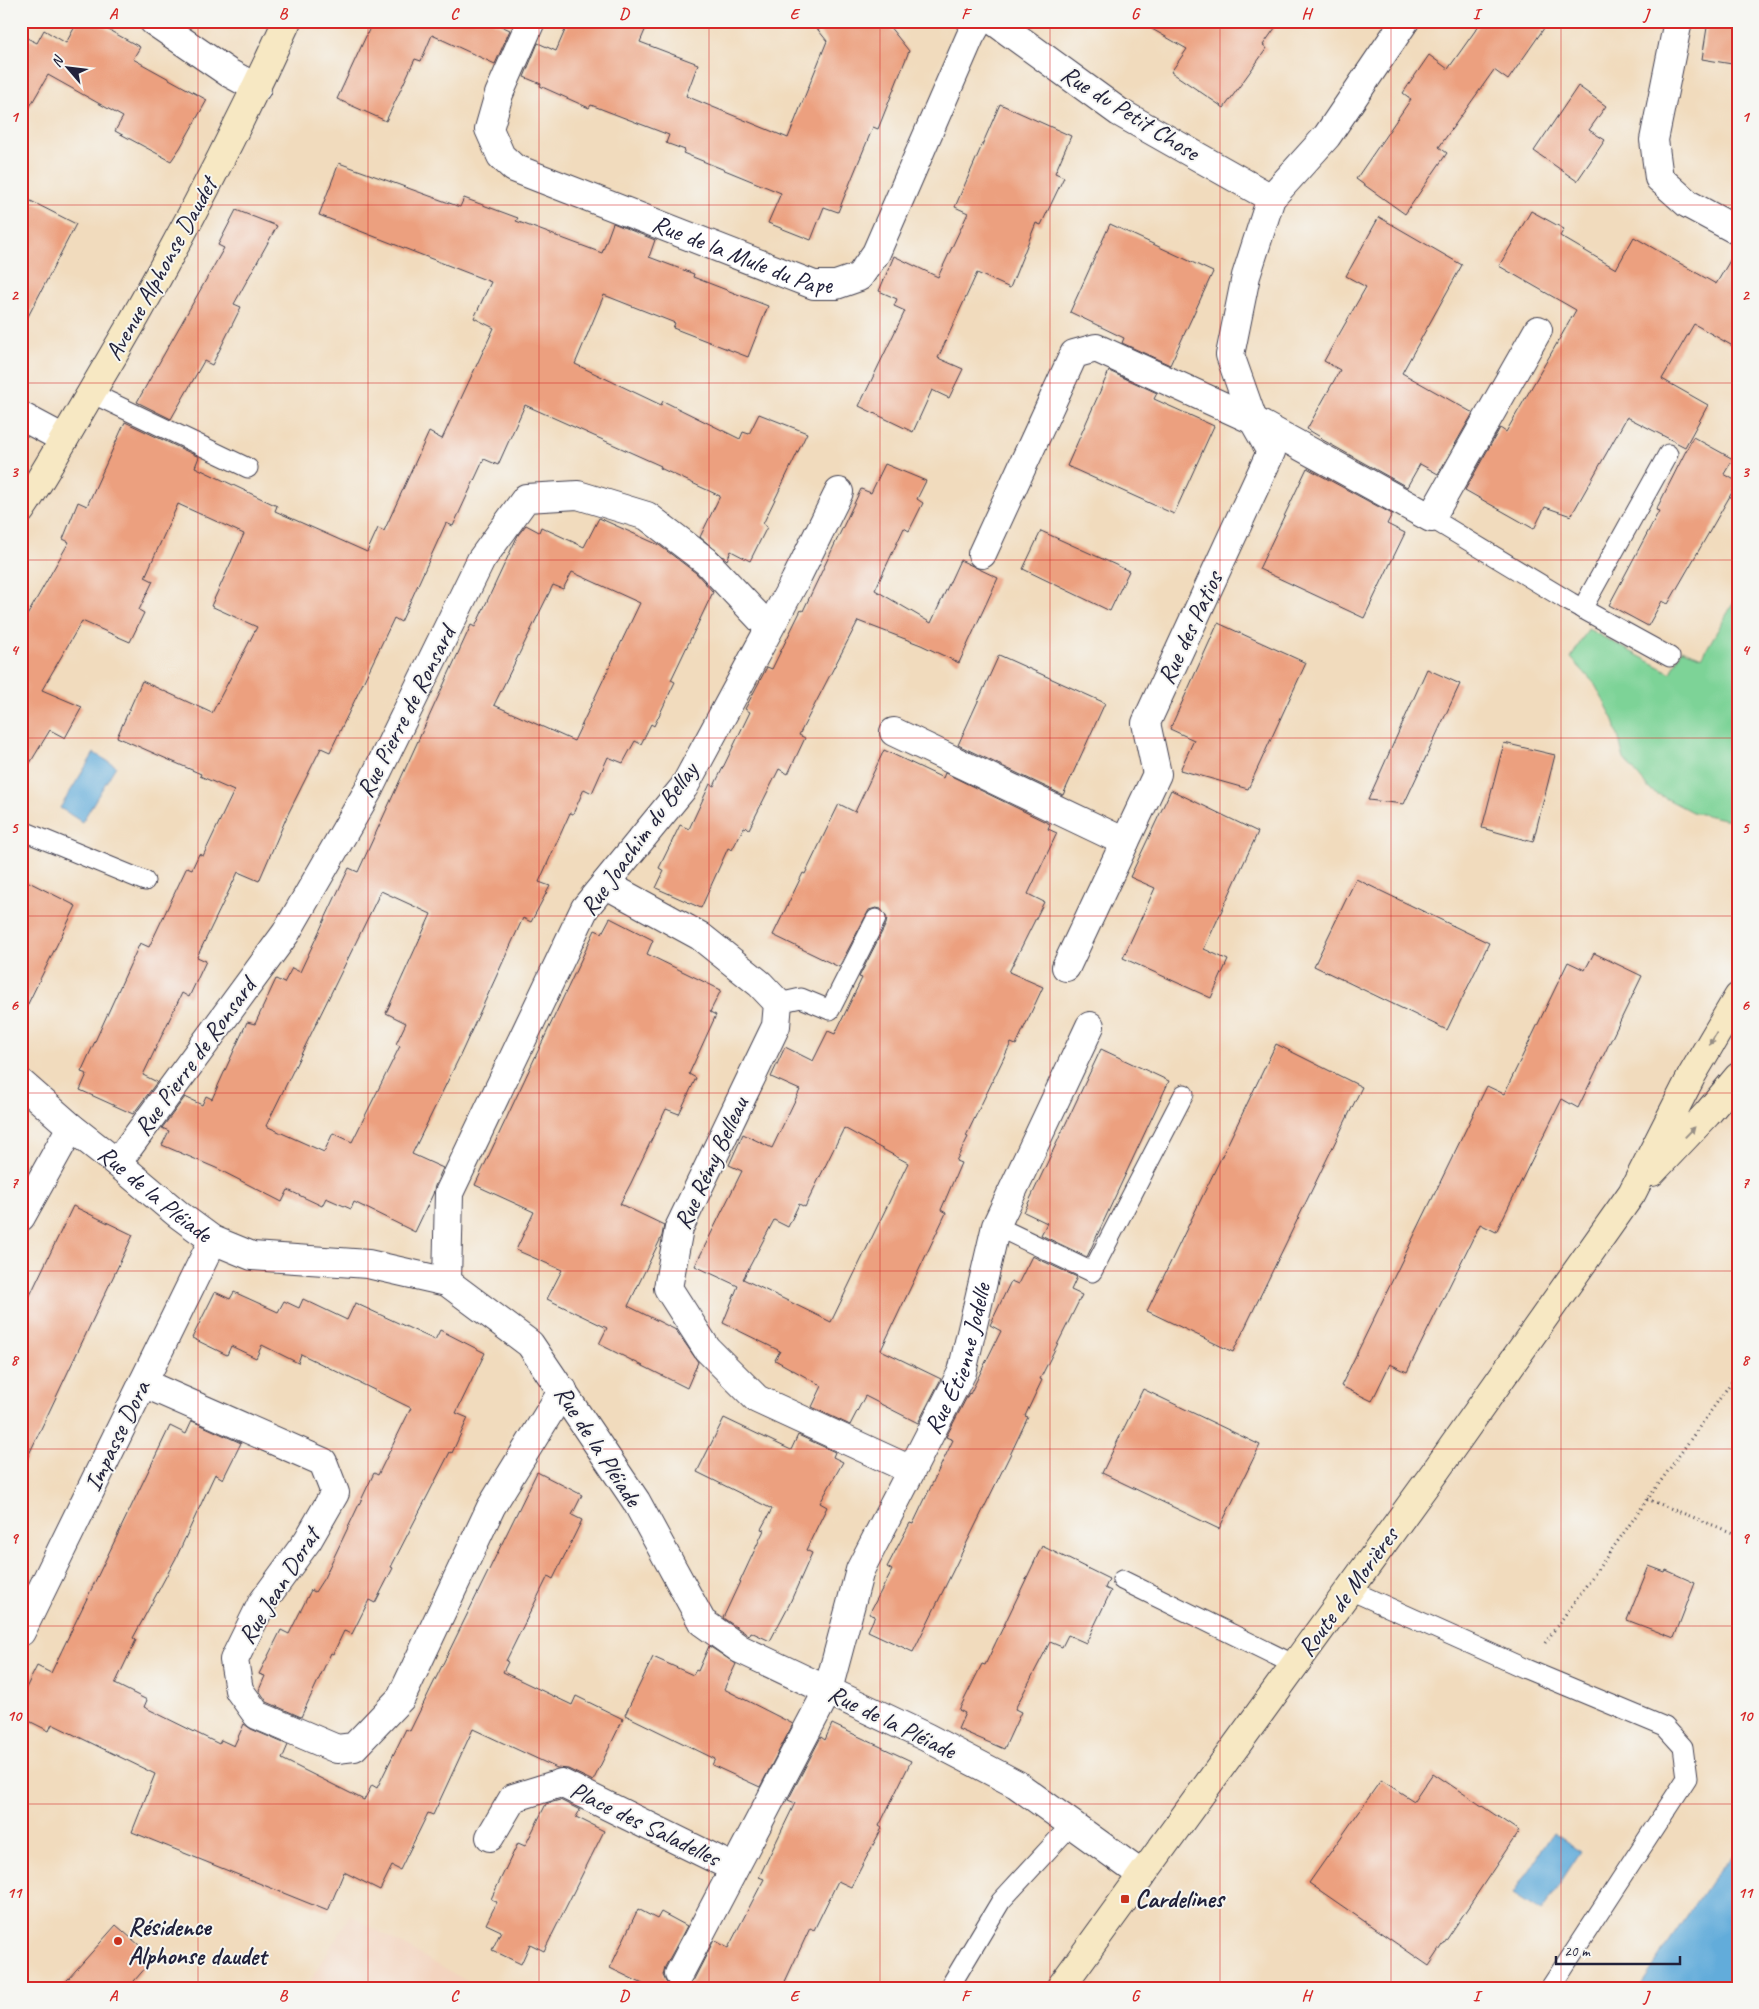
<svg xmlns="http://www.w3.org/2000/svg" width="1759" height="2009" font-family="Caveat,sans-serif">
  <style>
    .built { fill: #f3d4bf }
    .green { fill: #7dd397; stroke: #507a69 }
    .water { fill: #62acda; stroke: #42678a }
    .building { fill: #eca07f; fill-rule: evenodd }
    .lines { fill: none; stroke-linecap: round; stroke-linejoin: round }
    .lane-casing { stroke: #413e4e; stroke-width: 21 }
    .street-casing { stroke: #413e4e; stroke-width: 30 }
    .secondary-casing { stroke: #413e4e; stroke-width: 30 }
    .path { stroke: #413e4e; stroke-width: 3; stroke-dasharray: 1 4; stroke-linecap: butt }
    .lane { stroke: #fff; stroke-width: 19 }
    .street { stroke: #fff; stroke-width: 28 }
    .secondary { stroke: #f7e8c3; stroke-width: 28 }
    .oneway { fill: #978f86 }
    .grid { fill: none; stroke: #d62828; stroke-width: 1; stroke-opacity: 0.55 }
    .poi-dot { fill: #c8321e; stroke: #f6f6f2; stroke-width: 2 }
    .labels { text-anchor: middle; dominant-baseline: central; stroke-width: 4; stroke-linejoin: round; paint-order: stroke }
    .street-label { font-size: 25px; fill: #22223b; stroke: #f6f6f2 }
    .poi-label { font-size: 25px; font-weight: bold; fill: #22223b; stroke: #f6f6f2; text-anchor: start }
    .neatline { fill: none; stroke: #d62828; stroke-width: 2 }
    .grid-label { font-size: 16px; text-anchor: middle; font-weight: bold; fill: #d62828 }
  </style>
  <rect width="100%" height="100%" fill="#f6f6f2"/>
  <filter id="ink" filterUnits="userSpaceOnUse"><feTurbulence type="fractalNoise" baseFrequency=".02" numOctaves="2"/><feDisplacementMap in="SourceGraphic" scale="10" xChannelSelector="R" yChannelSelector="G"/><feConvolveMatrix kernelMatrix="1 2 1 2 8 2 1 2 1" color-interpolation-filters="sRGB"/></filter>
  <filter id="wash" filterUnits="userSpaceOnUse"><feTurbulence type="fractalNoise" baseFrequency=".0096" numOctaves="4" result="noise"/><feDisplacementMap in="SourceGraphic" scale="20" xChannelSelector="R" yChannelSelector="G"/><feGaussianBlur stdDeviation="1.12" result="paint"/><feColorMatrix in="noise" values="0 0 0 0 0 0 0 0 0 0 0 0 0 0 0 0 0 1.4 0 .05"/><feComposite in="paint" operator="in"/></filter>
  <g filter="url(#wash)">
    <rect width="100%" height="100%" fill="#f1dbbd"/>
    <!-- built -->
    <polygon class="built" points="350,1915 479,1988 306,1988"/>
    <!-- green -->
    <polygon class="green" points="1738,595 1738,822 1692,812 1650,790 1624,759 1614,720 1594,683 1571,658 1588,629 1671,673 1682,649 1702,657"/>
    <!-- water -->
    <g class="water">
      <polygon points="94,753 116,766 82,822 60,808"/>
      <polygon points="1553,1833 1581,1851 1541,1912 1513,1894"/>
      <polygon points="1738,1854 1738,1988 1639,1988 1711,1881 1734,1855"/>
    </g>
    <g id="blocks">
      <!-- building -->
      <g class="building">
        <polygon points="78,21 92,21 140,47 133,59 207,100 180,148 171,161 115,131 123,117 48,75 21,122 21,35 37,43 44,30 66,43"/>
        <polygon points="373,21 490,21 510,30 495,64 432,35 421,61 415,59 386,121 337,99"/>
        <polygon points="569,21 649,21 640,42 698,64 686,96 788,138 827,41 811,21 885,21 909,51 878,129 873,127 838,212 824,207 811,240 768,223 781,193 683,153 685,150 666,143 669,135 591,105 589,108 540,86 541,84 524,77 538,43 556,51"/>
        <polygon points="1138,21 1280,21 1263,45 1267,48 1224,108 1171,72 1187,49"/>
        <polygon points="1482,21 1549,21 1508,80 1494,70 1439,147 1447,153 1405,214 1356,179 1411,99 1403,93 1429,55 1448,69"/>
        <polygon points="1708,21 1738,21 1738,65 1702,59"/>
        <polygon points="1578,86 1606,106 1589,130 1605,140 1577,181 1534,151"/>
        <polygon points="1000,104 1071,136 1055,173 1064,177 1041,225 1036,223 1010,288 977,273 938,358 963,369 949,398 932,390 913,432 859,406 905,311 894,306 897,299 879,291 894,256 938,277 968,213 955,207"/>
        <polygon points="339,163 460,207 464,198 518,218 516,221 602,253 613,223 655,240 649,257 694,274 693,277 768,306 748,357 673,328 675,323 604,295 575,364 661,405 663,401 740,439 743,432 749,434 759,414 807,433 763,524 767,527 750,561 731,551 727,560 700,537 720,496 660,468 661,466 525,405 498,465 484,459 453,526 446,523 401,622 394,618 330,752 321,748 288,814 259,881 238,872 197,957 206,961 189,997 182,993 143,1075 157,1082 133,1114 80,1090 87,1074 81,1072 140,943 149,947 187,867 192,869 199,854 203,856 234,791 200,776 201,774 117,737 142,681 212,713 257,627 211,606 244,534 178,504 145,577 153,581 139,610 144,613 130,642 82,621 42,690 82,707 65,738 50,730 21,778 21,626 69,542 63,539 78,502 87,506 125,422 199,457 195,467 277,506 275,511 367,552 378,528 384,531 429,432 442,439 494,328 474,318 491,282 319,215"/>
        <polygon points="21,196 76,224 21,330"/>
        <polygon points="236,210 277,226 234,304 241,307 212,365 204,361 171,419 137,402 224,248 218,245"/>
        <polygon points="1531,211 1564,229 1560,236 1616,269 1634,237 1716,284 1738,247 1738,349 1694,324 1662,379 1708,405 1685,447 1627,417 1571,516 1545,507 1534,529 1465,490 1500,428 1506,432 1576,310 1499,266"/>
        <polygon points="1379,217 1462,265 1402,373 1473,413 1438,474 1420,464 1407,487 1321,439 1322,438 1307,429 1340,370 1324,361 1366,287 1346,276"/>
        <polygon points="1110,224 1213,272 1170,365 1122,343 1124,338 1070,312"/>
        <polygon points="1109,371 1157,393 1154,399 1214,426 1174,514 1067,466"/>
        <polygon points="1693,437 1733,459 1724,474 1738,482 1668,604 1662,601 1648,626 1609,605 1659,511 1656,510"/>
        <polygon points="885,464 926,481 917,499 923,503 909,531 904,528 875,590 931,623 960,560 998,578 959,663 921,645 858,621 799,735 805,738 788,774 779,769 749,829 744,827 732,850 728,848 701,908 656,888 664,871 659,868 680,825 689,829 710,784 714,786 750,712 745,709 767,667 772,669 801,610 803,611 861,489 871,493"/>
        <polygon points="1307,468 1392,514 1387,524 1405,533 1364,618 1259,569"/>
        <path d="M599,518l60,27 37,28 17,19 -42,88 4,2 -21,44 -3,-2 -10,20 -6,-3 -12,22 -15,-6 -16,36 -8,-4 -11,25 -3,-1 -31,69 11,4 -19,36 -8,-4 -64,140 -47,96 31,14 -8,18 -2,8 -18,38 -61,-30 -3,7 -25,-11 -4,8 -34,-16 -6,12 -66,-34 -54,-23 7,-14 -7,-3 23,-31 17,8 4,-9 6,3 35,-77 8,2 21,-45 8,4 8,-15 8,4 49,-104 9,4 113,-247 4,2 43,-92 8,-10 13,7 2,-5 43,20zM572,572l68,31 -66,138 -80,-36 59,-120 10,4zM381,891l50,23 -45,99 20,10 -10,21 4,2 -48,96 -19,-9 -9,19 -58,-26z"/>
        <polygon points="1041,531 1129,571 1110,611 1023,569"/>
        <polygon points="1218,623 1306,663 1248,789 1180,770 1194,740 1170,729"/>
        <polygon points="999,655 1105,703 1063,795 958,745"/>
        <polygon points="1427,669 1460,684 1404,804 1368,800"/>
        <polygon points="1504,743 1555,755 1533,842 1482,828"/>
        <path d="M884,750l59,28 2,-5 105,51 -2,5 9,4 -29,61 16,8 -35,70 34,15 -27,58 -5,-2 -45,93 2,1 -12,24 5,2 -20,47 5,3 -65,137 60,29 -23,44 -53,-27 -15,29 -38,-18 10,-21 -47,-26 5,-9 -57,-28 15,-37 -43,-20 47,-95 -13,-6 14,-31 29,14 28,-58 -29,-13 14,-30 28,14 15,-30 7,3 27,-56 -3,-1 27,-53 1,-6 -6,-9 -5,-1 -7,2 -30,57 -66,-32 30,-62 2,1 34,-70 16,8zM844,1128l64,35 -77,159 -88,-43 31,-59 14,7 11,-23 6,3z"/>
        <polygon points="1171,790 1258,832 1204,949 1228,960 1211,998 1123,958 1155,888 1130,877"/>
        <polygon points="21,878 76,906 21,1018"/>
        <polygon points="1356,879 1489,943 1447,1030 1314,966"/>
        <polygon points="610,918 653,940 647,954 721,990 710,1012 716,1015 689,1074 696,1078 679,1114 666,1109 631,1183 620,1204 664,1225 662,1236 628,1306 676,1330 698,1362 687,1388 599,1344 607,1328 547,1299 562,1270 516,1250 534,1212 475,1185 595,930 602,933"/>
        <polygon points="1594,953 1642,976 1578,1108 1562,1099 1496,1232 1480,1224 1407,1372 1390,1364 1372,1401 1341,1386 1487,1086 1504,1094 1568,962 1585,970"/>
        <polygon points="1276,1044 1362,1087 1233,1352 1147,1311"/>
        <polygon points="1101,1049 1169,1081 1087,1257 1041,1235 1047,1223 1024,1212"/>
        <polygon points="73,1206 133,1235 21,1471 21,1314"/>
        <polygon points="1032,1256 1077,1277 1071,1290 1082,1295 1040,1379 1042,1380 1025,1416 1028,1417 1011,1453 913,1652 868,1631 875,1616 869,1614 892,1570 887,1567 910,1523 913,1524 953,1440 946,1437 969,1393 970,1394 1001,1331 990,1325 1011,1281 1018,1284"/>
        <polygon points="215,1292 230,1299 234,1292 278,1312 284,1301 299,1308 303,1299 347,1320 355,1303 435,1340 440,1330 485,1353 456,1413 468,1418 452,1453 450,1452 391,1567 393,1568 375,1603 369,1600 352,1634 344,1631 333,1654 331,1653 301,1717 267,1702 259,1690 265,1676 259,1674 281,1630 289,1634 311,1590 315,1592 324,1578 374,1473 378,1475 411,1408 301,1354 298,1363 262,1345 256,1358 231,1346 227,1355 192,1338"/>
        <polygon points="1143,1389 1260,1445 1219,1529 1102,1473"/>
        <polygon points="724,1418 791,1450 798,1435 835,1452 833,1457 843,1462 820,1503 827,1507 806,1550 812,1553 789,1605 770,1641 751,1632 749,1636 748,1635 723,1618 764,1530 761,1529 772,1509 697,1472"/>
        <polygon points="192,1421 241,1443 223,1479 215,1474 176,1558 133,1638 136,1640 115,1684 147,1700 144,1707 219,1744 221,1740 234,1746 244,1724 251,1729 288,1745 282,1759 364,1800 372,1785 377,1788 406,1729 410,1731 537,1472 582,1495 572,1515 582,1520 553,1579 548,1576 506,1661 508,1662 503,1672 572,1705 576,1696 623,1719 593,1781 568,1769 557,1768 473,1729 433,1815 428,1813 400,1870 392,1866 380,1890 344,1872 328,1911 132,1832 155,1774 52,1724 49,1731 21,1717 21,1698 37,1666 51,1673 170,1426 186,1434"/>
        <polygon points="1042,1546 1109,1579 1105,1588 1111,1591 1086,1643 1068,1635 1062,1647 1050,1642 1015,1709 1021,1712 1004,1749 958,1729 965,1713 959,1710 982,1664 985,1665"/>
        <polygon points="1649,1566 1665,1572 1666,1570 1695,1583 1674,1638 1627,1620"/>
        <polygon points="709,1646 736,1664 724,1689 793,1724 760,1787 712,1765 715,1759 625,1715 653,1657 693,1675 696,1670 698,1671"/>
        <polygon points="832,1724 911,1761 879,1826 882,1828 851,1887 838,1881 814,1930 810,1928 782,1988 686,1988 693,1981 714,1940 728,1948 764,1879 759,1877 795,1803 788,1800 821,1737 825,1740"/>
        <polygon points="1433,1773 1519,1831 1429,1966 1309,1883 1381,1780 1414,1801"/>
        <polygon points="560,1800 580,1810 576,1817 604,1831 544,1951 530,1944 521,1964 492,1950 501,1931 486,1924 497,1902 491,1899 518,1843 525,1846 546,1804"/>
        <polygon points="638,1909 657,1919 661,1912 687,1926 665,1967 663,1975 666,1982 672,1988 651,1988 610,1968"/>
        <polygon points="116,1925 154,1958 128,1988 60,1988"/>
      </g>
    </g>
  </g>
  <g filter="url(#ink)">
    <use href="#blocks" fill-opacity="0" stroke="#413e4e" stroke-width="1"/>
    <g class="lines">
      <defs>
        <g id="lane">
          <polyline points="91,393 248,468"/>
          <polyline points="1431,518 1570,602 1670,657"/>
          <polyline points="1582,609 1668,454"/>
          <polyline points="21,830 145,881"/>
          <polyline points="778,1003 801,998 830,1010 876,919"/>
          <polyline points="996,1226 1092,1272 1184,1094"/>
          <polyline points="1122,1580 1295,1665"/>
          <polyline points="1350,1590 1526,1669 1665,1727 1683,1747 1687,1778 1550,1988"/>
          <polyline points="949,1988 1001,1901 1072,1824"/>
        </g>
        <g id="street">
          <polyline points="153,21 229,73 257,88"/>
          <path id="s1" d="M531,21l-32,73 -10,35 12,27 13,12 300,117h22l23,-8 17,-24 94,-216 9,-16"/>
          <polyline points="994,21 1119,112 1271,198"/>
          <polyline points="1678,21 1654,140 1659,178 1688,204 1738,231"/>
          <polyline points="21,416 64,439"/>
          <polyline points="982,554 1074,354 1096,348 1253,420 1431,518 1538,330"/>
          <polyline points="894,732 1125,842"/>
          <polyline points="605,884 700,936 760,984 778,1003 776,1026 679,1228 668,1288 707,1349 757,1399 911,1470"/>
          <polyline points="1066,967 1157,774 1146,723 1271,452 1253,420 1230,355 1246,276 1271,198 1327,136 1405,21"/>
          <path id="s2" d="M21,1083l50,44 46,36 62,52 34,25 39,16 116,8 79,18 83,62 106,157 66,121 38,27 186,88 90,47 126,91"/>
          <polyline points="117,1163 286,933 368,791 481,560 526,498 578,495 647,516 706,561 769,628"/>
          <polyline points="21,1217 71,1127"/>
          <polyline points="447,1282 449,1193 585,908 684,787 795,581 839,492"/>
          <polyline points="143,1383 323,1462 335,1493 308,1540 262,1603 234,1660 239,1690 257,1715 337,1749 354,1747 401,1698 491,1507 563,1390"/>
          <polyline points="21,1632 213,1240"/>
          <polyline points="490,1837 513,1798 561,1783 734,1868"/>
          <path id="s3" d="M679,1974l149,-284 32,-120 102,-198 34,-146 94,-200"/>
        </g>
        <g id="secondary">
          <path d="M21,510c25,-38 47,-78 70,-117 72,-120 138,-245 196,-372"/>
          <polyline points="1652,1172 1707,1114 1738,1077"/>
          <polyline points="1060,1988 1437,1469 1632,1193 1692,1075 1738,997"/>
        </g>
      </defs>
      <!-- lane casing -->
      <use href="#lane" class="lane-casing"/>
      <!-- street casing -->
      <use href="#street" class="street-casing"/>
      <!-- secondary casing -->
      <use href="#secondary" class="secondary-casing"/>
      <!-- path -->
      <g class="path">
        <polyline points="1647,1499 1738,1535"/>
        <polyline points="1545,1643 1738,1373"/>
      </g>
      <!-- lane -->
      <use href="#lane" class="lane"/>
      <!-- street -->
      <use href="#street" class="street"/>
      <!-- secondary -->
      <use href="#secondary" class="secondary"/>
    </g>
    <!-- one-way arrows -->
    <defs><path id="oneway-solid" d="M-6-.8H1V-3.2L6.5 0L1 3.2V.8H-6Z" transform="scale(1.25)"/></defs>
    <g class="oneway">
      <use href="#oneway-solid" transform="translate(1713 1039) rotate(120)"/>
      <use href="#oneway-solid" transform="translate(1690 1132) rotate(-46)"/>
    </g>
  </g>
  <!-- grid -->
  <path class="grid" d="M198,21v1967M368,21v1967M539,21v1967M709,21v1967M880,21v1967M1050,21v1967M1220,21v1967M1391,21v1967M1561,21v1967M21,205h1717M21,383h1717M21,560h1717M21,738h1717M21,916h1717M21,1093h1717M21,1271h1717M21,1449h1717M21,1626h1717M21,1804h1717"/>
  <!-- markers -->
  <g class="poi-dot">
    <rect x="1120" y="1894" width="10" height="10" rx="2.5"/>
    <circle cx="118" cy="1941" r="5"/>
  </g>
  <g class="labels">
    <!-- street labels -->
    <g class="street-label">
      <text transform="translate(1130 113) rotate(32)">Rue du Petit Chose</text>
      <text stroke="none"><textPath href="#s1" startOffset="408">Rue de la Mule du Pape</textPath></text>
      <text transform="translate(161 269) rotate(-61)">Avenue Alphonse Daudet</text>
      <text transform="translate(1190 628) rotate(-65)">Rue des Patios</text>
      <text transform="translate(406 712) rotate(-63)">Rue Pierre de Ronsard</text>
      <text transform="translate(639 839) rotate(-54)">Rue Joachim du Bellay</text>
      <text transform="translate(195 1057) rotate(-54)">Rue Pierre de Ronsard</text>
      <text transform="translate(711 1163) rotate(-65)">Rue Rémy Belleau</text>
      <text stroke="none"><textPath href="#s2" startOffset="174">Rue de la Pléiade</textPath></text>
      <text stroke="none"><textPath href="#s3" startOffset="679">Rue Étienne Jodelle</textPath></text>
      <text transform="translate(117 1436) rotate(-64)">Impasse Dora</text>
      <text transform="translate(598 1446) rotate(57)">Rue de la Pléiade</text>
      <text transform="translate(279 1586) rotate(-58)">Rue Jean Dorat</text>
      <text transform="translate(1348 1592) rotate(-54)">Route de Morières</text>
      <text transform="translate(892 1722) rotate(26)">Rue de la Pléiade</text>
      <text transform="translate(645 1824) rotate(26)">Place des Saladelles</text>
    </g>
    <!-- poi labels -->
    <g class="poi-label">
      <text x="1135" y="1899">Cardelines</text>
      <text x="128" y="1927">Résidence<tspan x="128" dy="29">Alphonse daudet</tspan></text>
    </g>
  </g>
  <!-- margin -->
  <rect width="1759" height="2009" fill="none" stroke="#f6f6f2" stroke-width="55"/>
  <!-- north arrow -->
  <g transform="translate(68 68) rotate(298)" stroke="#f6f6f2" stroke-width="4" paint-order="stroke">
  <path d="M0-4L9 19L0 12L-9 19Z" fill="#22223b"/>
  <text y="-8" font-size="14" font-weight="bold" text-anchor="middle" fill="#22223b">N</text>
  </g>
  <!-- scale -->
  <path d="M1556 1956v8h124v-8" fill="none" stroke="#22223b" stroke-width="2.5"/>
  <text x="1564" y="1956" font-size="15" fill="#22223b" stroke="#f6f6f2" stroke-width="4" paint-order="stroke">20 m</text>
  <rect x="28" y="28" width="1704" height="1954" class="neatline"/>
  <g class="grid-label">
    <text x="113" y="19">A</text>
    <text x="283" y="19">B</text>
    <text x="454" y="19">C</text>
    <text x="624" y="19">D</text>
    <text x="794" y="19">E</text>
    <text x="965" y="19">F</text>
    <text x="1135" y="19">G</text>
    <text x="1306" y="19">H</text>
    <text x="1476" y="19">I</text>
    <text x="1646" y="19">J</text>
    <text x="14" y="122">1</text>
    <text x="1745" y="122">1</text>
    <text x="14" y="300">2</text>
    <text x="1745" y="300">2</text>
    <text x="14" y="477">3</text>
    <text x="1745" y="477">3</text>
    <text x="14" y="655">4</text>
    <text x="1745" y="655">4</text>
    <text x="14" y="833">5</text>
    <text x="1745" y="833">5</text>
    <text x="14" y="1010">6</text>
    <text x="1745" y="1010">6</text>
    <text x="14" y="1188">7</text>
    <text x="1745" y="1188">7</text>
    <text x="14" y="1365">8</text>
    <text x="1745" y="1365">8</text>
    <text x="14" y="1543">9</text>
    <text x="1745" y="1543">9</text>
    <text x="14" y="1721">10</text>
    <text x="1745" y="1721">10</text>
    <text x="14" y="1898">11</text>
    <text x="1745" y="1898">11</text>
    <text x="113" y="2001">A</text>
    <text x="283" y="2001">B</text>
    <text x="454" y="2001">C</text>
    <text x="624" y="2001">D</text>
    <text x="794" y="2001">E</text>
    <text x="965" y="2001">F</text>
    <text x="1135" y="2001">G</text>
    <text x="1306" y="2001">H</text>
    <text x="1476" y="2001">I</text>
    <text x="1646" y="2001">J</text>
  </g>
</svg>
